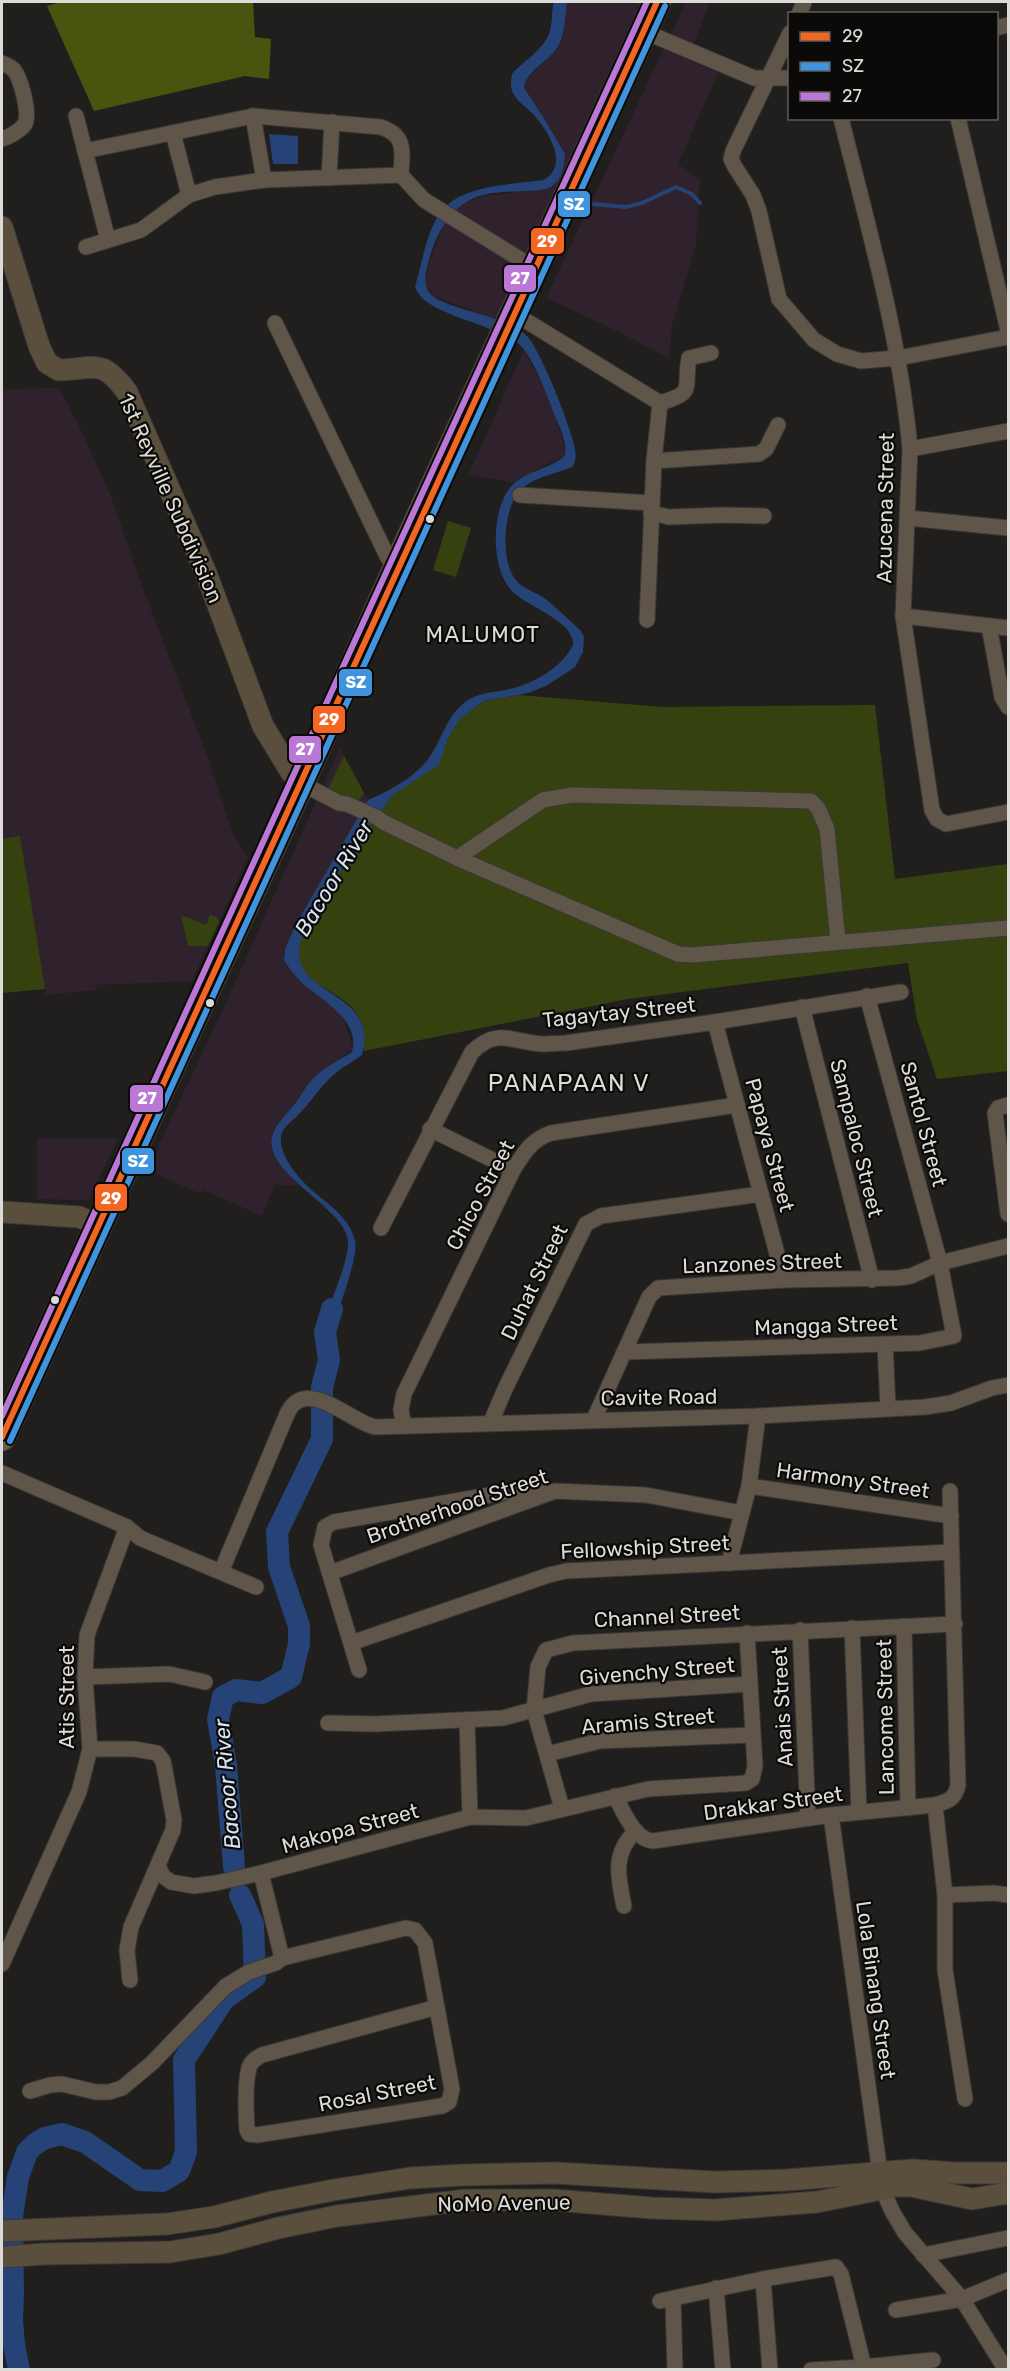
<svg xmlns="http://www.w3.org/2000/svg" width="1010" height="2371" font-family="Rubik,sans-serif">
  <style>
    .commercial { fill: #2f222c }
    .green { fill: #364110 }
    .forest { fill: #47550f }
    .water { fill: #254376 }
    .lines { fill: none; stroke-linecap: round; stroke-linejoin: round }
    .stream { stroke: #254376; stroke-width: 4 }
    .river { stroke: #254376; stroke-width: 22 }
    .street-casing { stroke: #3a3938; stroke-width: 17 }
    .secondary-casing { stroke: #3a3938; stroke-width: 23 }
    .highway-casing { stroke: #3a3938; stroke-width: 29 }
    .street { stroke: #5f5549; stroke-width: 15 }
    .secondary { stroke: #5a4e3c; stroke-width: 21 }
    .highway { stroke: #6a5c4a; stroke-width: 27 }
    .bus-1-casing { stroke: #0b0a08; stroke-width: 10 }
    .bus-2-casing { stroke: #0b0a08; stroke-width: 10 }
    .bus-3-casing { stroke: #0b0a08; stroke-width: 10 }
    .bus-1 { stroke: #f26522; stroke-width: 6 }
    .bus-2 { stroke: #4094de; stroke-width: 6 }
    .bus-3 { stroke: #ba77d6; stroke-width: 6 }
    .bus-dot { fill: #dddbd7; stroke: #0b0a08; stroke-width: 2 }
    .labels { text-anchor: middle; dominant-baseline: central; stroke-width: 4.5; stroke-linejoin: round; paint-order: stroke }
    .street-label { font-size: 21px; fill: #dddbd7; stroke: #0b0a08 }
    .neighbourhood-label { font-size: 22px; letter-spacing: 1.5px; fill: #dddbd7; stroke: #0b0a08 }
    .water-label { font-size: 22px; font-style: italic; fill: #d7e2f3; stroke: #0b0a08 }
    .quarter-label { font-size: 24px; letter-spacing: 1.5px; fill: #dddbd7; stroke: #0b0a08 }
    .line-badge { stroke: #0b0a08; stroke-width: 2 }
    .badge-label { font-size: 16px; text-anchor: middle; font-weight: bold; fill: #fff }
  </style>
  <rect width="100%" height="100%" fill="#211f1d"/>
  <!-- commercial -->
  <g class="commercial">
    <polygon points="567,2 643,2 498,320 433,296 425,284 428,265 445,222 462,204 482,196 546,189 559,179 565,154 545,120 524,89 527,78 555,52 559,45"/>
    <polygon points="686,2 710,2 687,59 718,73 678,164 700,180 696,244 672,325 669,358 611,328 546,298"/>
    <polygon points="524,350 546,392 562,436 566,452 565,455 525,476 514,483 469,474"/>
    <polygon points="59,388 79,426 112,499 143,589 209,761 232,832 248,858 192,981 97,985 96,990 46,995 45,989 2,993 2,389"/>
    <polygon points="340,748 368,800 296,924 283,955 299,980 338,1011 345,1021 353,1049 318,1074 281,1120 276,1158 299,1186 275,1185 262,1216 203,1190 201,1194 147,1170 226,1003"/>
    <polygon points="37,1139 118,1139 89,1200 37,1199"/>
  </g>
  <!-- green -->
  <g class="green">
    <polygon points="448,521 471,528 456,577 433,570"/>
    <path d="M519,695l143,12 213,-2 20,174 113,-15v207l-71,8 -20,-59 -9,-57 -280,36 -264,52c0,-11 1,-23 -4,-32 -18,-36 -78,-31 -57,-84l61,-103 30,-38 44,-29 10,-27 12,-19 24,-18z"/>
    <polygon points="344,756 364,793 356,804 327,791"/>
    <polygon points="20,836 45,989 2,993 2,839"/>
    <polygon points="181,915 206,925 210,915 217,917 219,922 208,946 188,946"/>
  </g>
  <!-- forest -->
  <polygon class="forest" points="61,2 253,2 255,37 271,39 269,79 245,76 94,111 47,6"/>
  <!-- water -->
  <g class="water">
    <path d="M554,2h13c-2,15 -2,33 -10,46 -9,14 -32,24 -33,40l21,32 20,34c-1,14 -4,30 -19,35 -21,4 -43,1 -63,6 -32,8 -47,39 -55,68 -3,12 -6,26 6,34 23,15 71,18 93,39 13,13 45,93 48,113 1,7 1,12 -3,18 -15,6 -34,10 -47,19 -22,14 -26,75 -9,94 8,10 21,12 31,20 12,10 23,21 34,31l3,6 -1,15 -8,15 -29,19 -18,7 -44,8 -24,18 -12,19 -9,27 -45,29 -30,38 -61,103c-25,64 79,50 59,120 -11,8 -23,14 -33,24 -11,11 -19,24 -30,35 -7,8 -18,13 -18,25 -1,19 20,42 34,54 15,12 36,27 40,48 4,18 -20,77 -27,97l-8,-2c5,-26 30,-73 28,-96 -4,-33 -84,-66 -76,-103 3,-12 13,-21 20,-30 9,-10 15,-24 25,-32 10,-9 24,-16 35,-23 9,-32 -31,-52 -50,-69 -7,-7 -13,-15 -18,-23l1,-11 11,-25 72,-124c21,-9 46,-22 60,-41 15,-20 19,-47 42,-60 10,-6 24,-7 36,-9 25,-5 55,-21 67,-45 2,-25 -51,-40 -63,-56 -19,-23 -19,-78 0,-101 14,-18 41,-18 55,-33 3,-13 -7,-31 -12,-44 -6,-16 -20,-53 -32,-65 -24,-23 -97,-30 -106,-59 7,-23 11,-54 25,-74 21,-29 71,-28 103,-33 27,-14 6,-47 -8,-64 -7,-8 -17,-13 -22,-23 -3,-6 -2,-12 -1,-19 12,-14 33,-24 38,-44 3,-9 1,-19 4,-28z"/>
    <polygon points="269,134 298,136 298,164 273,164"/>
  </g>
  <g class="lines">
    <!-- stream -->
    <polyline class="stream" points="594,204 626,207 642,203 676,187 692,194 700,203"/>
    <!-- river -->
    <g class="river">
      <polyline points="234,1867 226,1765 218,1719 223,1697 236,1690 262,1693 291,1677 299,1644 299,1626 279,1567 277,1532 322,1439 322,1387 329,1360 325,1332 332,1309"/>
      <polyline points="19,2370 14,2345 12,2320 13,2295 12,2217 18,2177 27,2152 35,2144 45,2138 62,2134 85,2142 140,2180 162,2181 179,2171 186,2152 184,2060 224,1999 255,1977 253,1924 240,1895"/>
    </g>
    <defs>
      <g id="street">
        <polyline points="799,14 804,2"/>
        <polyline points="996,28 1008,25"/>
        <polyline points="643,31 754,78 790,78"/>
        <polyline points="790,33 733,151 731,159 735,167 753,195 759,211 779,299 814,340 837,354 861,361 898,358 1008,337"/>
        <path d="M2,63c4,2 8,3 12,7 7,9 16,43 11,54 -5,7 -16,13 -23,15"/>
        <polyline points="76,116 108,240"/>
        <polyline points="253,116 264,180"/>
        <path d="M841,118c27,109 59,219 69,331l-7,167 29,194 5,9 9,5 62,-12"/>
        <polyline points="958,118 1008,330"/>
        <polyline points="173,133 189,195"/>
        <path d="M85,151l168,-35 128,11c26,9 21,25 20,48l23,25 112,69"/>
        <polyline points="329,178 332,122"/>
        <polyline points="86,247 141,230 189,195 215,187 264,180 401,175"/>
        <path d="M515,314l145,89c37,-11 23,-14 29,-45l22,-5"/>
        <polyline points="275,323 388,558 400,563"/>
        <polyline points="910,449 1008,431"/>
        <polyline points="654,461 759,454 766,449 778,425"/>
        <polyline points="520,495 651,503"/>
        <polyline points="651,513 669,517 723,515 764,516"/>
        <polyline points="908,518 1008,528"/>
        <polyline points="903,616 1008,628"/>
        <polyline points="647,620 654,461 660,403"/>
        <polyline points="989,626 1002,697 1008,707"/>
        <polyline points="301,783 339,803 347,804 378,818 383,822 457,858 678,954 692,955 1008,928"/>
        <polyline points="457,858 543,800 572,795 811,801 818,808 827,829 838,941"/>
        <polyline points="802,1007 872,1280"/>
        <polyline points="715,1022 784,1280"/>
        <polyline points="1008,1105 998,1108 995,1113 1008,1214"/>
        <polyline points="430,1129 513,1170"/>
        <path d="M381,1228l91,-176c26,-25 39,-10 70,-8 8,0 16,-1 24,-1l149,-21 186,-30"/>
        <polyline points="885,1344 888,1408"/>
        <polyline points="624,1352 920,1343 954,1336 940,1263 867,996"/>
        <polyline points="594,1419 649,1297 658,1288 784,1280 898,1278 911,1276 940,1263 1008,1246"/>
        <polyline points="491,1422 505,1389 586,1224 601,1216 761,1194"/>
        <path d="M404,1426l-3,-16 3,-16 109,-224c11,-17 18,-30 38,-37l186,-28"/>
        <polyline points="2,1473 127,1527 140,1538 256,1587"/>
        <polyline points="749,1486 951,1516"/>
        <polyline points="729,1563 749,1486 758,1416"/>
        <path d="M221,1572l66,-158c18,-39 62,7 88,13l383,-11 167,-9 26,-4 41,-15 16,-3"/>
        <polyline points="330,1573 555,1491 646,1495 742,1513"/>
        <polyline points="904,1626 908,1808"/>
        <polyline points="852,1628 859,1812"/>
        <polyline points="800,1630 808,1818"/>
        <polyline points="351,1643 549,1575 566,1571 952,1552"/>
        <polyline points="359,1670 321,1545 325,1527 334,1522 507,1492 541,1491"/>
        <polyline points="85,1677 169,1674 205,1682"/>
        <polyline points="467,1720 470,1817"/>
        <polyline points="328,1723 375,1724 503,1718 591,1694 750,1684"/>
        <polyline points="90,1749 134,1749 157,1753 163,1761 165,1771 174,1820 173,1830 131,1927 127,1950 130,1980"/>
        <polyline points="547,1754 600,1741 752,1735"/>
        <path d="M615,1796c8,14 19,44 38,45l178,-26 104,-10c14,-4 20,-6 23,-20l-8,-294"/>
        <polyline points="935,1805 945,1895 945,1970 965,2099"/>
        <polyline points="562,1808 534,1710 538,1667 546,1650 573,1643 955,1624"/>
        <polyline points="831,1815 882,2188 892,2211 905,2233 962,2299 1006,2370"/>
        <polyline points="158,1866 163,1876 171,1882 194,1886 216,1883 261,1873 470,1817 526,1818 648,1789 746,1783 752,1779 755,1766 747,1633"/>
        <polyline points="261,1873 282,1958"/>
        <polyline points="945,1895 994,1893 1008,1895"/>
        <path d="M624,1906c-6,-29 -12,-53 12,-75"/>
        <polyline points="2,1964 79,1792 90,1749 85,1677 87,1635 127,1527"/>
        <path d="M30,2091l20,-6 12,-1 34,8h13l13,-4 30,-25 74,-77 23,-14 27,-9 6,-5 124,-30 9,2 10,13 27,146 -3,13 -7,4 -185,29 -8,-1 -2,-4c-1,-16 -2,-47 2,-62 2,-7 7,-10 13,-13l175,-48"/>
        <polyline points="923,2255 1008,2238"/>
        <polyline points="763,2279 770,2370"/>
        <polyline points="716,2288 723,2370"/>
        <polyline points="673,2299 675,2370"/>
        <polyline points="660,2301 763,2279 836,2267 841,2274 864,2367"/>
        <polyline points="896,2310 962,2299 1008,2280"/>
        <polyline points="811,2370 864,2367 933,2360"/>
      </g>
      <g id="secondary">
        <path d="M2,227l37,119 8,17 12,7c35,-1 42,-13 68,22l79,181 57,153 28,46 10,11"/>
        <polyline points="2,1212 79,1217 98,1225"/>
        <polyline points="2,2231 167,2224 214,2217 272,2202 334,2190 410,2178 463,2175 555,2173 715,2182 787,2180 913,2170 956,2173 1008,2173"/>
        <polyline points="2,2257 43,2254 170,2252 219,2244 278,2228 337,2216 466,2200 554,2200 652,2208 715,2210 817,2202 897,2186 911,2186 972,2199 1008,2193"/>
      </g>
      <polyline id="highway" points="2,1437 301,783 407,545 657,2"/>
    </defs>
    <!-- street casing -->
    <use href="#street" class="street-casing"/>
    <!-- secondary casing -->
    <use href="#secondary" class="secondary-casing"/>
    <!-- highway casing -->
    <use href="#highway" class="highway-casing"/>
    <!-- street -->
    <use href="#street" class="street"/>
    <!-- secondary -->
    <use href="#secondary" class="secondary"/>
    <!-- highway -->
    <use href="#highway" class="highway"/>
    <defs>
      <path id="bus-1" d="M2,1437c219,-478 435,-957 655,-1435"/>
      <path id="bus-2" d="M10,1441c219,-478 435,-958 655,-1435"/>
      <path id="bus-3" d="M2,1416c215,-471 428,-944 645,-1414"/>
    </defs>
    <!-- bus-1 casing -->
    <use href="#bus-1" class="bus-1-casing"/>
    <!-- bus-2 casing -->
    <use href="#bus-2" class="bus-2-casing"/>
    <!-- bus-3 casing -->
    <use href="#bus-3" class="bus-3-casing"/>
    <!-- bus-1 -->
    <use href="#bus-1" class="bus-1"/>
    <!-- bus-2 -->
    <use href="#bus-2" class="bus-2"/>
    <!-- bus-3 -->
    <use href="#bus-3" class="bus-3"/>
  </g>
  <!-- markers -->
  <g class="bus-dot">
    <circle cx="430" cy="519" r="5"/>
    <circle cx="210" cy="1003" r="5"/>
    <circle cx="55" cy="1300" r="5"/>
  </g>
  <g class="labels">
    <!-- street labels -->
    <g class="street-label">
      <text transform="translate(171 498) rotate(66)">1st Reyville Subdivision</text>
      <text transform="translate(885 508) rotate(-89)">Azucena Street</text>
      <text transform="translate(619 1012) rotate(-6)">Tagaytay Street</text>
      <text transform="translate(924 1124) rotate(75)">Santol Street</text>
      <text transform="translate(857 1138) rotate(76)">Sampaloc Street</text>
      <text transform="translate(770 1145) rotate(75)">Papaya Street</text>
      <text transform="translate(480 1195) rotate(-62)">Chico Street</text>
      <text transform="translate(762 1263) rotate(-2)">Lanzones Street</text>
      <text transform="translate(534 1282) rotate(-64)">Duhat Street</text>
      <text transform="translate(826 1325) rotate(-2)">Mangga Street</text>
      <text transform="translate(659 1397) rotate(-1)">Cavite Road</text>
      <text transform="translate(853 1480) rotate(8)">Harmony Street</text>
      <text transform="translate(457 1506) rotate(-19)">Brotherhood Street</text>
      <text transform="translate(645 1547) rotate(-3)">Fellowship Street</text>
      <text transform="translate(667 1616) rotate(-3)">Channel Street</text>
      <text transform="translate(657 1671) rotate(-5)">Givenchy Street</text>
      <text transform="translate(66 1697) rotate(-90)">Atis Street</text>
      <text transform="translate(782 1707) rotate(-93)">Anais Street</text>
      <text transform="translate(885 1717) rotate(-91)">Lancome Street</text>
      <text transform="translate(648 1721) rotate(-5)">Aramis Street</text>
      <text transform="translate(773 1803) rotate(-8)">Drakkar Street</text>
      <text transform="translate(350 1828) rotate(-15)">Makopa Street</text>
      <text transform="translate(876 1990) rotate(82)">Lola Binang Street</text>
      <text transform="translate(377 2093) rotate(-11)">Rosal Street</text>
      <text transform="translate(504 2203) rotate(-1)">NoMo Avenue</text>
    </g>
    <!-- neighbourhood labels -->
    <g class="neighbourhood-label">
      <text x="483" y="634">MALUMOT</text>
    </g>
    <!-- water labels -->
    <g class="water-label">
      <text transform="translate(334 878) rotate(-59)">Bacoor River</text>
      <text transform="translate(227 1784) rotate(-95)">Bacoor River</text>
    </g>
    <!-- quarter labels -->
    <g class="quarter-label">
      <text x="569" y="1083">PANAPAAN V</text>
    </g>
  </g>
  <g class="line-badge">
    <rect x="557" y="190" width="34" height="28" rx="6" fill="#4094de"/>
    <rect x="530" y="227" width="35" height="28" rx="6" fill="#f26522"/>
    <rect x="503" y="264" width="34" height="29" rx="6" fill="#ba77d6"/>
    <rect x="338" y="668" width="35" height="29" rx="6" fill="#4094de"/>
    <rect x="312" y="705" width="34" height="29" rx="6" fill="#f26522"/>
    <rect x="288" y="735" width="34" height="29" rx="6" fill="#ba77d6"/>
    <rect x="129" y="1084" width="35" height="29" rx="6" fill="#ba77d6"/>
    <rect x="121" y="1147" width="34" height="28" rx="6" fill="#4094de"/>
    <rect x="94" y="1183" width="34" height="29" rx="6" fill="#f26522"/>
  </g>
  <g class="badge-label">
    <text x="574" y="210">SZ</text>
    <text x="547" y="247">29</text>
    <text x="520" y="284">27</text>
    <text x="356" y="688">SZ</text>
    <text x="329" y="725">29</text>
    <text x="305" y="755">27</text>
    <text x="147" y="1104">27</text>
    <text x="138" y="1167">SZ</text>
    <text x="111" y="1204">29</text>
  </g>
  <!-- border -->
  <rect width="1010" height="2371" fill="none" stroke="#dddbd7" stroke-width="6"/>
  <!-- legend -->
  <rect x="788" y="12" width="210" height="108" fill="#0b0a08" stroke="#5f5e5b" stroke-width="1.5"/>
  <rect x="800" y="32" width="30" height="9" fill="#f26522" stroke="#5f5e5b" stroke-width="1.5"/>
  <text x="842" y="42" font-size="18" fill="#dddbd7">29</text>
  <rect x="800" y="62" width="30" height="9" fill="#4094de" stroke="#5f5e5b" stroke-width="1.5"/>
  <text x="842" y="72" font-size="18" fill="#dddbd7">SZ</text>
  <rect x="800" y="92" width="30" height="9" fill="#ba77d6" stroke="#5f5e5b" stroke-width="1.5"/>
  <text x="842" y="102" font-size="18" fill="#dddbd7">27</text>
</svg>
